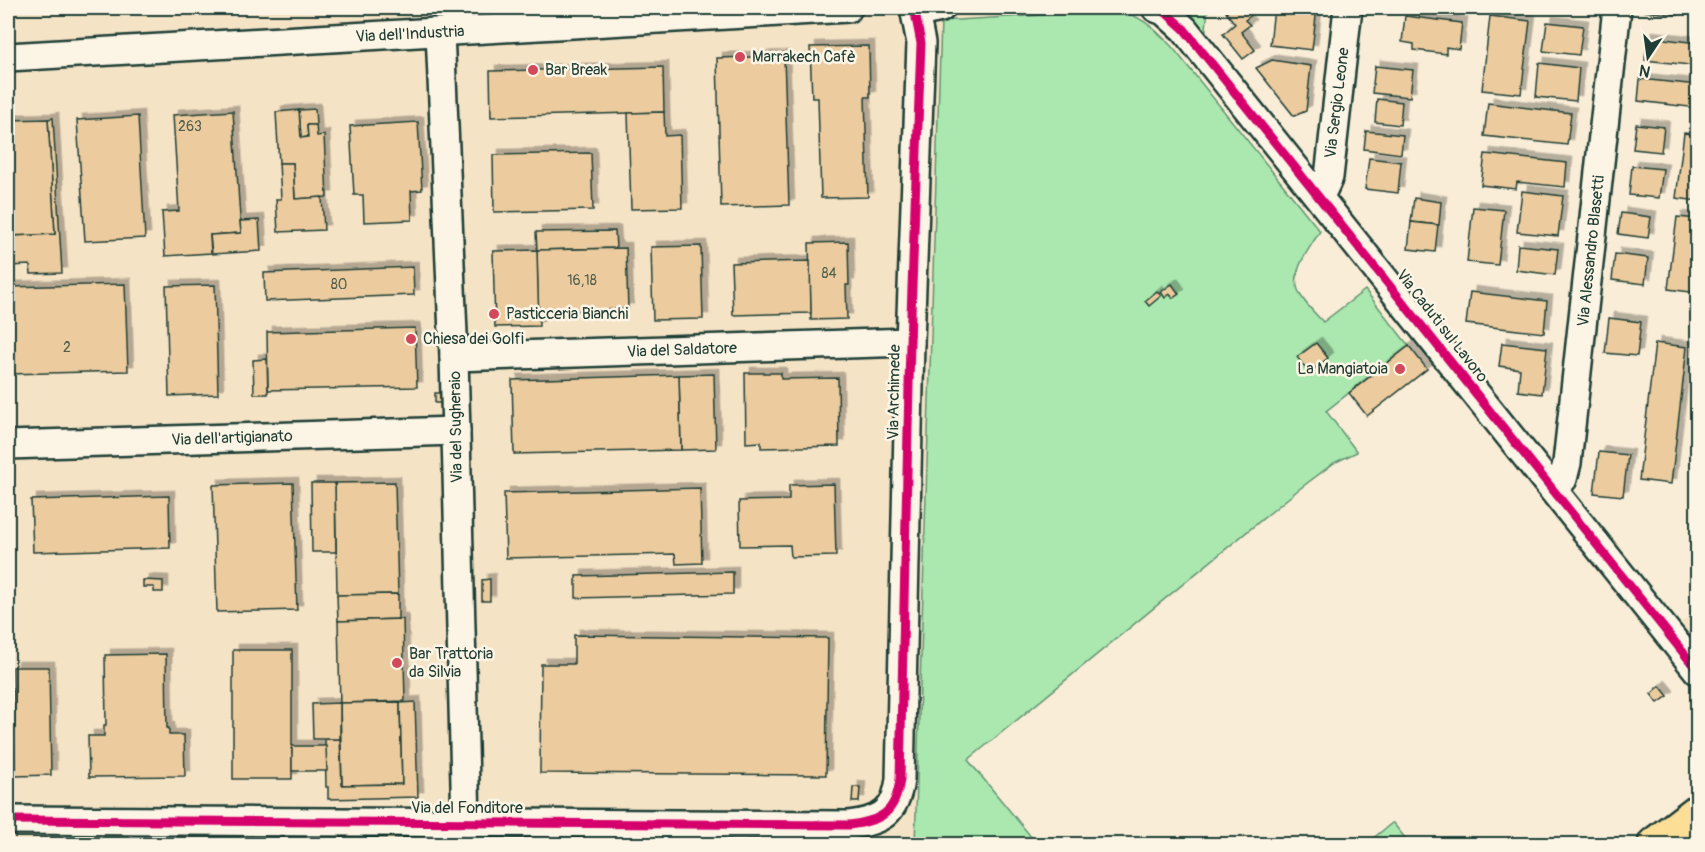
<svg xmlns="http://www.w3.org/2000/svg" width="1705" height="852" font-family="Pangolin,sans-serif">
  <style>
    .built { fill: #f5e3c6 }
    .green { fill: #aae8af; stroke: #649272; stroke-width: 1.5 }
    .building { fill: #eccb9e; stroke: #1f3d34; stroke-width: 1.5; filter: url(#shadow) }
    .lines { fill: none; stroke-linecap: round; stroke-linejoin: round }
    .minor-casing { stroke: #1f3d34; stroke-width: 32 }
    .major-casing { stroke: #1f3d34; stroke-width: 38 }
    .minor { stroke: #fcf5e5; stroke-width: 27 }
    .major { stroke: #fdde96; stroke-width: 33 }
    .cycleway-casing { stroke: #fcf5e5; stroke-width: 13 }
    .cycleway { stroke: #d6006c; stroke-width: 9 }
    .poi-dot { fill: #d1495b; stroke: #fcf5e5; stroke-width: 2 }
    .labels { text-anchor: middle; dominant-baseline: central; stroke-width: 5; stroke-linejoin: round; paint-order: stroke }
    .number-label { font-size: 14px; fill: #52604e }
    .street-label { font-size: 16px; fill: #1f3d34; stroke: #fcf5e5 }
    .poi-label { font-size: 16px; fill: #1f3d34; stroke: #fcf5e5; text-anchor: start }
  </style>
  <defs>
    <filter id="shadow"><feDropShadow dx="5.5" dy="-5.5" stdDeviation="0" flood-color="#0004"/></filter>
  </defs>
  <rect width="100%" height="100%" fill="#f9edd7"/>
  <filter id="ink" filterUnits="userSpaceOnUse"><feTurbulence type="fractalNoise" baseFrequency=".0167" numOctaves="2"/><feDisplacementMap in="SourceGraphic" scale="12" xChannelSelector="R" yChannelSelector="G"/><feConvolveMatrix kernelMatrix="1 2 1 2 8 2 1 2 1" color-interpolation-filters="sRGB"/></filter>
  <g filter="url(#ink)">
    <!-- built -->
    <g class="built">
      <polygon points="8,8 1096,8 1096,12 941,21 915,844 8,844"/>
      <polygon points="1697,543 1698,645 1697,645 1680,623 1690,616"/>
    </g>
    <!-- green -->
    <g class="green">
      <polygon points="1181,8 1208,8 1205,39"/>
      <path d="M1096,12c9,1 20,-1 29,1 19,4 36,22 49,36l146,182c-11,19 -33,43 -19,65 6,10 15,18 22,26l42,-32 44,56 -83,65 31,41 -23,11 -36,27 -330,270 69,84h-122l26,-823z"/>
      <polygon points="1393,823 1410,844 1366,844 1392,823"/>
    </g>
    <!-- building -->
    <g class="building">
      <polygon points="1231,8 1261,8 1245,20 1250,25 1241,32 1255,50 1243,59 1223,34 1235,24 1226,12"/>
      <polygon points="1274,8 1317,8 1312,50 1270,45"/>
      <polygon points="1644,8 1679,8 1678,15 1644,11"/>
      <polygon points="1405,16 1462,23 1459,49 1446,47 1446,54 1414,50 1414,44 1402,42"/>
      <polygon points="1490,16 1530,21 1521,94 1482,90"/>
      <polygon points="1547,22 1583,26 1579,55 1543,51"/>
      <polygon points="1647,37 1698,43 1698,66 1645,60"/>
      <polygon points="869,46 870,97 865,97 868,197 821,198 818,98 812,98 810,47"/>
      <polygon points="784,56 789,205 721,207 717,58"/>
      <polygon points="1272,60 1311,66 1306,111 1294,116 1256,68"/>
      <polygon points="1539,63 1579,68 1576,101 1536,97"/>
      <polygon points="1375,66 1413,70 1410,97 1372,93"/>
      <polygon points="663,67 664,112 491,117 490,71"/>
      <polygon points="1640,79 1698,85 1698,108 1638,101"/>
      <polygon points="1377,99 1402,102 1400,125 1375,122"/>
      <polygon points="1488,103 1571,113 1567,145 1484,136"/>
      <polygon points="315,109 316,125 307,125 308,137 301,138 299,110"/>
      <polygon points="299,110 301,138 308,137 307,125 316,125 317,136 324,135 327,197 295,199 293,163 279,163 276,112"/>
      <polygon points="233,111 241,233 210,235 211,253 165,256 162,212 179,211 173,115"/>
      <polygon points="664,112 665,136 680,135 682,208 631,209 628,113"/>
      <polygon points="138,116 145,238 85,241 77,120"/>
      <polygon points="53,118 62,273 31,274 30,265 8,266 8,236 55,234 48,119"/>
      <polygon points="48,119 55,234 8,236 8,120"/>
      <polygon points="418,122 422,190 411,191 412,220 364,222 363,195 354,195 350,126"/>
      <polygon points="1636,124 1664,127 1661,152 1633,149"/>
      <polygon points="1366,131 1403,135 1401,154 1364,149"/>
      <polygon points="1684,133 1698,135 1698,201 1676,198"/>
      <polygon points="591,153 593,210 494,212 493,155"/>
      <polygon points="1485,154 1567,163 1565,187 1517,182 1516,189 1481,185"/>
      <polygon points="1369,158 1401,162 1398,193 1365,189"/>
      <polygon points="279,163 293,163 295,199 322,197 324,230 278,232 276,199 281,199"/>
      <polygon points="1632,166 1663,169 1659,198 1629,195"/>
      <polygon points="1522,191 1563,196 1558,236 1517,232"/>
      <polygon points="1414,198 1441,202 1439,225 1411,222"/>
      <polygon points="1473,207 1504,210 1498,265 1467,262"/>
      <polygon points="1621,213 1651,217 1648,238 1618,234"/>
      <polygon points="1677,217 1698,219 1698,293 1668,289"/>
      <polygon points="259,220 261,251 212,254 210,235 241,233 240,221"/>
      <polygon points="1411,222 1438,225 1435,252 1408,249"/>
      <polygon points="615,231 616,248 537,250 536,232"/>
      <polygon points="848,242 849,285 846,285 847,319 811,320 809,243"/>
      <polygon points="1518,245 1558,249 1555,275 1516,270"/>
      <polygon points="701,246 703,319 653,320 651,247"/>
      <polygon points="626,248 628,309 538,312 537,250"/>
      <polygon points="537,250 539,326 495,327 493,251"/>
      <polygon points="1615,254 1648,258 1645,284 1612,280"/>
      <polygon points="810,261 811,313 733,315 731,263"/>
      <polygon points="413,267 414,295 265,301 264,273"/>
      <polygon points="125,284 128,371 8,374 8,287"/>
      <polygon points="1172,284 1179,294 1173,298 1170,294 1165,298 1161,292"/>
      <polygon points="215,285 218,394 169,396 166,286"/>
      <polygon points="1157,291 1161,296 1149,306 1145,301"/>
      <polygon points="1470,292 1547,301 1544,333 1466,324"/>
      <polygon points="1609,318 1641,322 1637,356 1605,353"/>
      <polygon points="415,328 417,387 268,390 267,332"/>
      <polygon points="1316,343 1328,358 1309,373 1297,357"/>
      <polygon points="1502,343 1547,348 1542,394 1518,391 1520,369 1499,366"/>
      <polygon points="1655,343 1687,347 1671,484 1639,480"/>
      <polygon points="1409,346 1427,369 1367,416 1349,393"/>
      <polygon points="267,359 268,394 254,394 253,360"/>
      <polygon points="745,373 781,373 781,379 838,378 839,446 761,448 761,442 746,443"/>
      <polygon points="714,374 716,449 681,450 679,375"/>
      <polygon points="679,375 681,450 514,454 512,380"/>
      <rect x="435" y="393" width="9" height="10"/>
      <polygon points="1599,452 1628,455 1623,496 1594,493"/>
      <polygon points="395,482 398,594 337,595 335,483"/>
      <polygon points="293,483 297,610 217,612 213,485"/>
      <polygon points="311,483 335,483 336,552 312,552"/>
      <polygon points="834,484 836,556 791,557 790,545 740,546 739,501 789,500 789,485"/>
      <polygon points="700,488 702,563 676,564 675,554 506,558 504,493"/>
      <polygon points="169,496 170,548 33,552 31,500"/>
      <polygon points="733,572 733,594 576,598 576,576"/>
      <polygon points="490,579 490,601 482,601 482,580"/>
      <polygon points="143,580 163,581 163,592 154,592 154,587 143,587"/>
      <polygon points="398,594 398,619 338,621 337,595"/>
      <polygon points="403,619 405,701 340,703 338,621"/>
      <polygon points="574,635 828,638 826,775 540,773 541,664 574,664"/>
      <rect x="233" y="650" width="59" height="129"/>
      <polygon points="166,654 167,728 169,728 169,735 184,735 185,776 89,777 88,736 104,736 104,725 106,725 105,655"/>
      <polygon points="13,667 49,667 51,775 15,776"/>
      <polygon points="1660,686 1668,696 1658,703 1651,694"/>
      <polygon points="400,702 402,784 342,785 340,703"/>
      <polygon points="415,702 418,797 328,799 328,787 326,787 325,739 340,739 342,785 402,784 400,703"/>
      <polygon points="340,703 340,739 313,739 312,704"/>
      <polygon points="292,746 326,746 327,771 292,771"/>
      <polygon points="853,787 860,787 859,802 852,802"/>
    </g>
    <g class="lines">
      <defs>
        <g id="minor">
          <polyline points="914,8 927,11 941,8"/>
          <polyline points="1156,8 1164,11 1184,29 1698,671"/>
          <polyline points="440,32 454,357 466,823"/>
          <polyline points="8,57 848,8"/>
          <polyline points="1318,195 1324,188 1329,177 1348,8"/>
          <polyline points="454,357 910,342"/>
          <polyline points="8,445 456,431"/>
          <polyline points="1553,489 1563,479 1567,463 1617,8"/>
          <path d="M8,820l841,5c32,-4 47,-12 51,-46l10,-437 11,-299 -7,-35"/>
        </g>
        <polyline id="major" points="1655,844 1698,811"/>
      </defs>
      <!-- minor casing -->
      <use href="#minor" class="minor-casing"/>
      <!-- major casing -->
      <use href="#major" class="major-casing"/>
      <!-- minor -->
      <use href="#minor" class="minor"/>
      <!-- major -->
      <use href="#major" class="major"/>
      <defs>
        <g id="cycleway">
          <polyline points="1156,8 1164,11 1184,29 1698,671"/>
          <path d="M8,820l841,5c32,-4 47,-12 51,-46l10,-437 11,-299 -7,-35"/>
        </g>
      </defs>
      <!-- cycleway casing -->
      <use href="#cycleway" class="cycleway-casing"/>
      <!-- cycleway -->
      <use href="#cycleway" class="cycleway"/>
    </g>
  </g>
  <!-- markers -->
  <g class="poi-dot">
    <circle cx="740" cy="57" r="6"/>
    <circle cx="533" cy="70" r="6"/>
    <circle cx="494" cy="314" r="6"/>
    <circle cx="411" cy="339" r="6"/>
    <circle cx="1400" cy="369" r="6"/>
    <circle cx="397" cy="663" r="6"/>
  </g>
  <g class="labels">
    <!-- number labels -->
    <g class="number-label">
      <text x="190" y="126">263</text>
      <text x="829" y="273">84</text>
      <text x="582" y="280">16,18</text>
      <text x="339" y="284">80</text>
      <text x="67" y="347">2</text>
    </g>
    <!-- street labels -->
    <g class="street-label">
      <text transform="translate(410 34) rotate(-3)">Via dell'Industria</text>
      <text transform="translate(1337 103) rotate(-83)">Via Sergio Leone</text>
      <text transform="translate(1591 251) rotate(-84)">Via Alessandro Blasetti</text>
      <text transform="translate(1442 326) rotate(52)">Via Caduti sul Lavoro</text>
      <text transform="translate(682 350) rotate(-2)">Via del Saldatore</text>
      <text transform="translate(894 392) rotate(-89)">Via Archimede</text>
      <text transform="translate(456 427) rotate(-91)">Via del Sugheraio</text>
      <text transform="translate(232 438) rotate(-2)">Via dell'artigianato</text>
      <text x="467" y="808">Via del Fonditore</text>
    </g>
    <!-- poi labels -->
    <g class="poi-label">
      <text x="752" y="57">Marrakech Cafè</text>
      <text x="545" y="70">Bar Break</text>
      <text x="506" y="314">Pasticceria Bianchi</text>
      <text x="423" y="339">Chiesa dei Golfi</text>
      <text x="1388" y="369" text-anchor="end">La Mangiatoia</text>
      <text x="409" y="654">Bar Trattoria<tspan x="409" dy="18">da Silvia</tspan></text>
    </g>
  </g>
  <!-- margin -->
  <rect width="1705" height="852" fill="none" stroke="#fcf5e5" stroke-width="30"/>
  <rect x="15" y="15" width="1675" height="822" fill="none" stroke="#1f3d34" stroke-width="2" filter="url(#ink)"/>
  <!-- north arrow -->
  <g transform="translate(1648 57) rotate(193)" stroke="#fcf5e5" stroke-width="4.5" paint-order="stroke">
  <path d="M0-4.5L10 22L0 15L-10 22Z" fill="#1f3d34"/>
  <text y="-9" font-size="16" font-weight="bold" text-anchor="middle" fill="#1f3d34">N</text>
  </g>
</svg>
